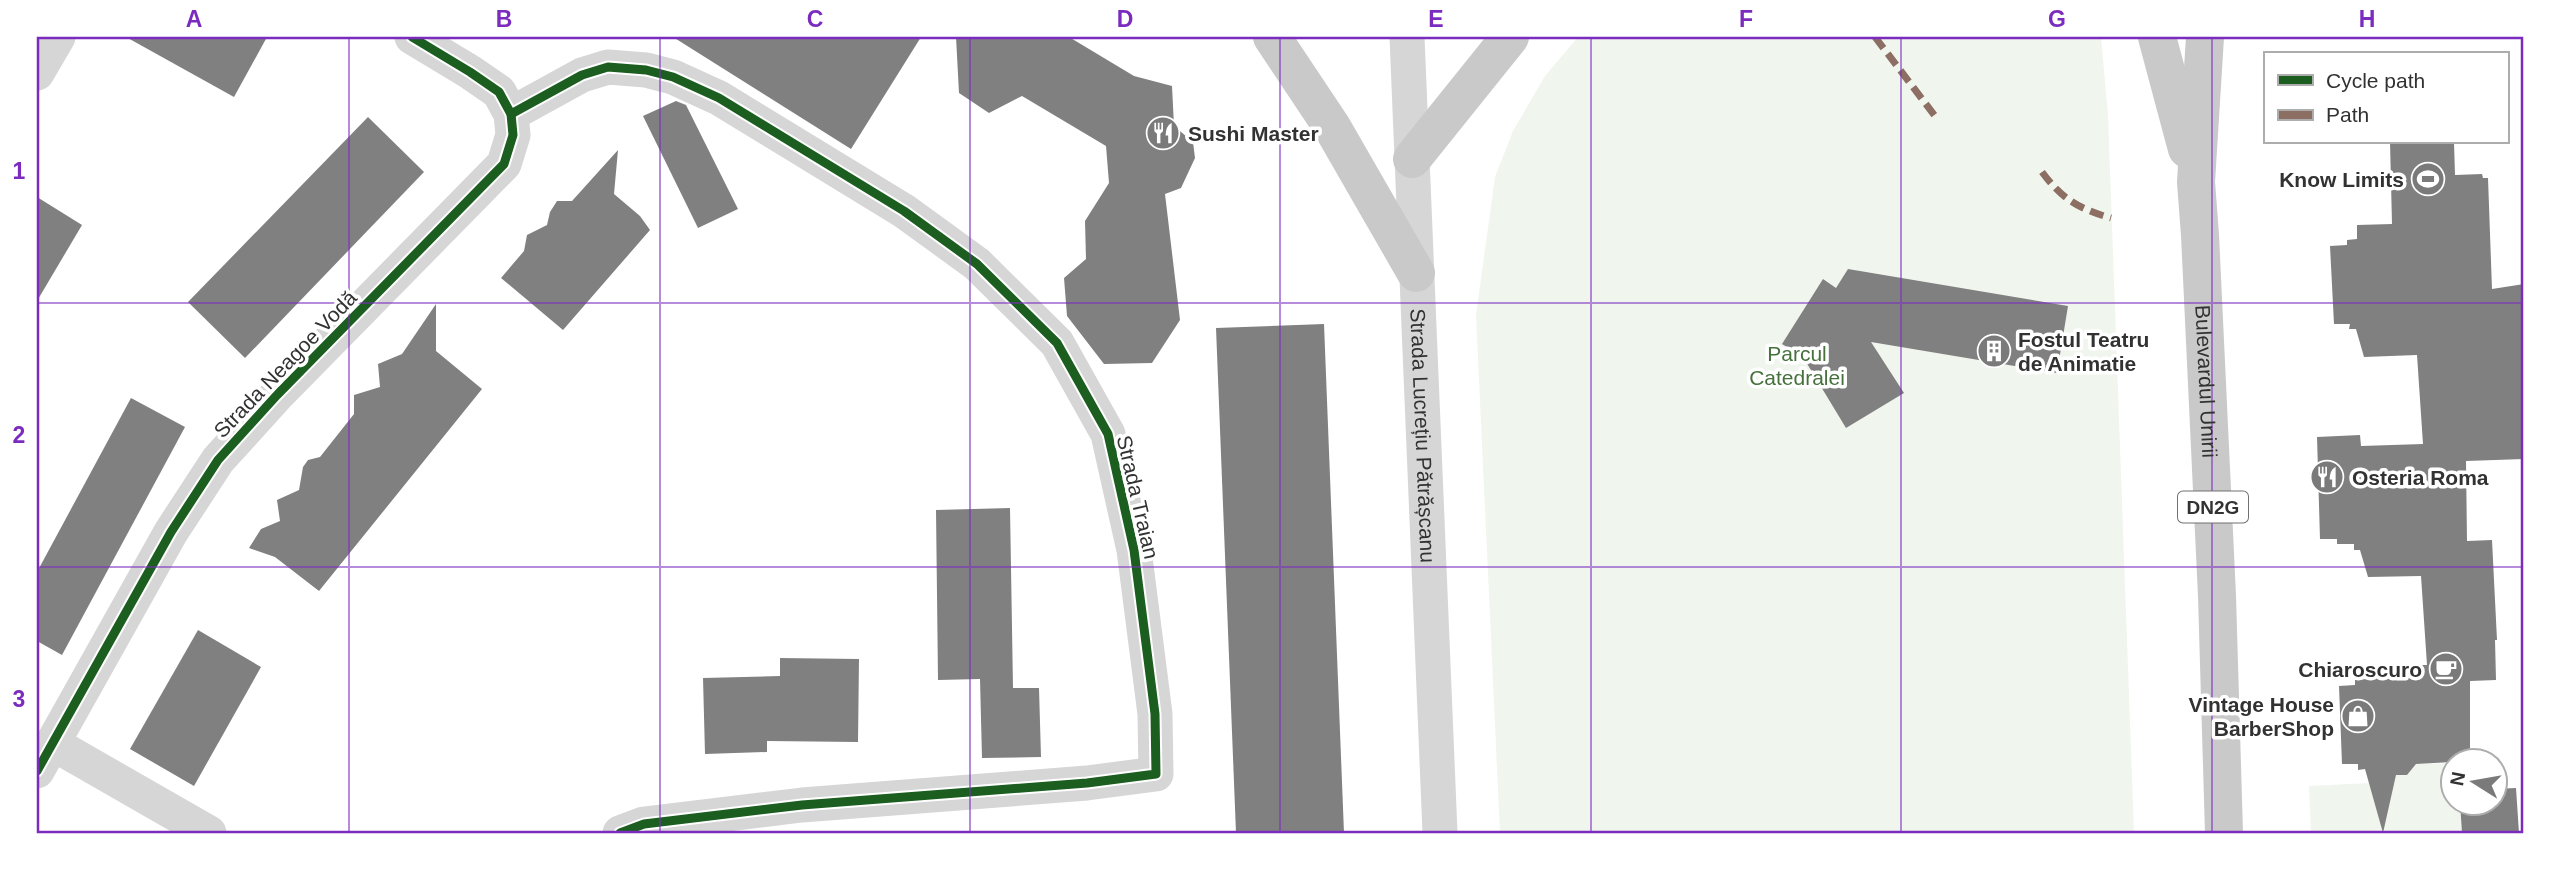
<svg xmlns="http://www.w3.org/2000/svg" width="2561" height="870" font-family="Arial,sans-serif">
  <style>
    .green { fill: #f0f6ee }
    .building { fill: #808080 }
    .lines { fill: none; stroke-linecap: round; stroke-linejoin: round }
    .minor { stroke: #d6d6d6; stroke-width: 35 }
    .primary { stroke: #c9c9c9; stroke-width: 38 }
    .quiet { stroke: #8d6e63; stroke-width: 7; stroke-dasharray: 14 7; stroke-linecap: butt }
    .cycleway-casing { stroke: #fff; stroke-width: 13 }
    .cycleway { stroke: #1b5e20; stroke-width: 9 }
    .grid { fill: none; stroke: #7b2cbf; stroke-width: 2; stroke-opacity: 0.55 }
    .labels { text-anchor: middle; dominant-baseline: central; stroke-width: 7; stroke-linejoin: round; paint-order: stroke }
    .shield { fill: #fff; stroke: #707070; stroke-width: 2 }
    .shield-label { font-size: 19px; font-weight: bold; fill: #323232 }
    .poi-label { font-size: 21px; font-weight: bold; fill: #323232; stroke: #fff; text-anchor: start }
    .park-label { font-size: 21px; fill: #46713d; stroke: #fff }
    .street-label { font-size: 21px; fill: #323232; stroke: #fff }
    .neatline { fill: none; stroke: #7b2cbf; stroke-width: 2.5 }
    .grid-label { font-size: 23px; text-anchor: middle; font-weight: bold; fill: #7b2cbf }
  </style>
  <rect width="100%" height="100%" fill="#fff"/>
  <!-- green -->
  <g class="green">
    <polygon points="1578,37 2101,37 2108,115 2134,833 1500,833 1476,315 1495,177 1513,131 1545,76"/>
    <polygon points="2452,763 2452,804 2460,804 2462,833 2311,833 2309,786 2369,783 2373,796 2391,796 2394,775 2407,775 2416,764"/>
  </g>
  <!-- building -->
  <g class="building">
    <polygon points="126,37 267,37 234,97"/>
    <polygon points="673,37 921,37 851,149"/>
    <polygon points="956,37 1069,37 1134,76 1172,86 1174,126 1193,142 1195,158 1181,188 1165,194 1180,320 1152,363 1104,364 1067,316 1064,278 1086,259 1085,221 1109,183 1106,146 1022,96 989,113 959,93"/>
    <polygon points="676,101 686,105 738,209 698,228 643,116"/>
    <polygon points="368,117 424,172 245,358 188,302"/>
    <polygon points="2390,142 2454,142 2455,175 2482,174 2483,178 2488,178 2492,289 2524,284 2524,459 2466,461 2467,541 2492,540 2497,640 2495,640 2496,680 2470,681 2470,761 2416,764 2407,775 2396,775 2383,833 2365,769 2358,770 2358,764 2342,764 2339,686 2355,685 2355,680 2366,679 2365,665 2427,665 2421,576 2368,577 2360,550 2354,550 2354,544 2337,544 2337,539 2320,539 2317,437 2360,435 2361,446 2423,444 2417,355 2364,357 2356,329 2349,329 2350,324 2334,324 2330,246 2347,245 2347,240 2357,239 2357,225 2392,224"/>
    <polygon points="618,150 614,194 640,216 650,230 563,330 501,278 524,251 527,235 547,225 550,212 557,201 572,201"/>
    <polygon points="37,197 82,225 37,301"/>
    <polygon points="1848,269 2068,306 2057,373 1871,342 1904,393 1846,428 1803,357 1782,344 1823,279 1836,288"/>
    <polygon points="436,304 436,351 482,389 319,591 275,557 249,548 261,529 280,521 277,500 299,490 303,467 308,460 320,457 354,414 354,395 380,387 378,364 402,354"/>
    <polygon points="1324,324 1344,833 1236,833 1216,328"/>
    <polygon points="131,398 185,427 62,655 37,641 37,572"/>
    <polygon points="1010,508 1013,688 1039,688 1041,757 982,758 980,679 938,680 936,510"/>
    <polygon points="198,630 261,667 194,786 130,749"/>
    <polygon points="780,658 859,659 858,742 767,741 767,752 705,754 703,678 780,676"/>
    <polygon points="2516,788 2519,833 2462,833 2460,803 2495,803 2495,789"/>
  </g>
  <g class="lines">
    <!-- minor -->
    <g class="minor">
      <path id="s1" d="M1407,37l33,796"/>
      <polyline points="37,73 58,37"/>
      <polyline points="511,114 582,75 608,67 646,70 673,77 719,98 904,211 977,264 1057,343 1108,434 1134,550 1155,714 1156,774 1087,783 802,805 644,824 620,833"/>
      <polyline points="52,743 209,833"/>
      <polyline points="37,771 171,532 218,460 277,395 504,164 513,135 511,114 499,92 470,72 412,37"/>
    </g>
    <!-- primary -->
    <g class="primary">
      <polyline points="1272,37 1332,127 1416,273"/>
      <polyline points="2157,37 2187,149"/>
      <path id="s2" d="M2205,37l-9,145 4,53 17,361 7,237"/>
      <polyline points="1412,159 1510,37"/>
    </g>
    <!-- quiet -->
    <g class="quiet">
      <polyline points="1875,37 1935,116"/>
      <path d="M2042,172c20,27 37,37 69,46"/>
    </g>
    <defs>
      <g id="cycleway">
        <polyline points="511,114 582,75 608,67 646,70 673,77 719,98 904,211 977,264 1057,343 1108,434 1134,550 1155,714 1156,774 1087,783 802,805 644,824 620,833"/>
        <polyline points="37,771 171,532 218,460 277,395 504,164 513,135 511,114 499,92 470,72 412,37"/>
      </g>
    </defs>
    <!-- cycleway casing -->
    <use href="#cycleway" class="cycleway-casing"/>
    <!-- cycleway -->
    <use href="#cycleway" class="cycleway"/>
  </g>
  <!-- grid -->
  <path class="grid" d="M349,37v796M660,37v796M970,37v796M1280,37v796M1591,37v796M1901,37v796M2212,37v796M37,303h2487M37,567h2487"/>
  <!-- icons -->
  <defs>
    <symbol id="restaurant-disc" viewBox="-11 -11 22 22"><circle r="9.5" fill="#7a7a7a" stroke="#fff"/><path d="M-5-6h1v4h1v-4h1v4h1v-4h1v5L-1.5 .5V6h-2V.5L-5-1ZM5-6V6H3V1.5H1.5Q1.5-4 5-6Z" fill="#fff"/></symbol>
    <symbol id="stadium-disc" viewBox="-11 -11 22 22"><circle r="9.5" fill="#7a7a7a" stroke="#fff"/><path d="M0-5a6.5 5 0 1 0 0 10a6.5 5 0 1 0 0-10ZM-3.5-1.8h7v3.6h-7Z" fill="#fff"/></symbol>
    <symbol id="building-disc" viewBox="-11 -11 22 22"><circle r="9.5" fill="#7a7a7a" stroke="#fff"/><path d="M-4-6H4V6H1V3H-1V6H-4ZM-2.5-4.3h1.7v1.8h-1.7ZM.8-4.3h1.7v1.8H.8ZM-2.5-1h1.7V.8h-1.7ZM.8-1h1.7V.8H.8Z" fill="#fff"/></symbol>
    <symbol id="cafe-disc" viewBox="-11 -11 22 22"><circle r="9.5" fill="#7a7a7a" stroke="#fff"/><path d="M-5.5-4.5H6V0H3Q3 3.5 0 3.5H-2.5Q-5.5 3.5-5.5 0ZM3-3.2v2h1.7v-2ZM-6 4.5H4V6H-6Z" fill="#fff"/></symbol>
    <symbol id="shop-disc" viewBox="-11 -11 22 22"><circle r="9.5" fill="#7a7a7a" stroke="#fff"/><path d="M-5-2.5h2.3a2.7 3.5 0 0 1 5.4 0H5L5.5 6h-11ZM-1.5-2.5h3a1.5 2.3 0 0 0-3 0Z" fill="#fff"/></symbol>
  </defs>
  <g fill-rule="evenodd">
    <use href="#restaurant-disc" x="1144" y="114" width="38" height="38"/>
    <use href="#stadium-disc" x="2409" y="160" width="38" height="38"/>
    <use href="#building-disc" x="1975" y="332" width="38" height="38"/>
    <use href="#restaurant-disc" x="2308" y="458" width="38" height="38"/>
    <use href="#cafe-disc" x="2427" y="650" width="38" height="38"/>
    <use href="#shop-disc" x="2339" y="697" width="38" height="38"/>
  </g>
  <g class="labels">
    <!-- shield labels -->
    <rect class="shield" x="2178" y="491.5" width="70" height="31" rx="5"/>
    <g class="shield-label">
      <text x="2213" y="507">DN2G</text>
    </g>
    <!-- poi labels -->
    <g class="poi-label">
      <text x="1188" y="133">Sushi Master</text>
      <text x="2404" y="179" text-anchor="end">Know Limits</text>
      <text x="2018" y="339">Fostul Teatru<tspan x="2018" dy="24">de Animatie</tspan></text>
      <text x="2352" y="477">Osteria Roma</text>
      <text x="2422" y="669" text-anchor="end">Chiaroscuro</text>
      <text x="2334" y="704" text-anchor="end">Vintage House<tspan x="2334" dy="24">BarberShop</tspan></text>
    </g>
    <!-- park labels -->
    <g class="park-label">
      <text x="1797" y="353">Parcul<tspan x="1797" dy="24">Catedralei</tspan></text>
    </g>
    <!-- street labels -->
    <g class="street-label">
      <text transform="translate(285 364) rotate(-46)">Strada Neagoe Vodă</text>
      <text stroke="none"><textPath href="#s2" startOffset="345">Bulevardul Unirii</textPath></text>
      <text stroke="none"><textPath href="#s1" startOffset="399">Strada Lucrețiu Pătrășcanu</textPath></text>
      <text transform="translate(1138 497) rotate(77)">Strada Traian</text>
    </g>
  </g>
  <!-- border -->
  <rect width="2561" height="870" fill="none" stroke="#ffffff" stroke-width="77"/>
  <!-- legend -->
  <rect x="2264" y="52" width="245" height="91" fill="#ffffff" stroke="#adadad" stroke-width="2"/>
  <rect x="2278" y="75" width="35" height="10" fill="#1b5e20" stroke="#adadad" stroke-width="2"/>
  <text x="2326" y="88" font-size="21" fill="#323232">Cycle path</text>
  <rect x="2278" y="110" width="35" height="10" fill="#8d6e63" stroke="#adadad" stroke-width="2"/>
  <text x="2326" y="122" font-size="21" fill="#323232">Path</text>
  <!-- north arrow -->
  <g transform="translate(2474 782) rotate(281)"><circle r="33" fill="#ffffff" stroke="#adadad" stroke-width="2"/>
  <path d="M0-5L12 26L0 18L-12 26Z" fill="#7a7a7a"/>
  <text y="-10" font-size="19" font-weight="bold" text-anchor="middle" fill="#323232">N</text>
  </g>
  <rect x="38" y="38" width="2484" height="794" class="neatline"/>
  <g class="grid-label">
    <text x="194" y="27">A</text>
    <text x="504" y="27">B</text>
    <text x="815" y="27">C</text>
    <text x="1125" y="27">D</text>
    <text x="1436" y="27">E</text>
    <text x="1746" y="27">F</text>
    <text x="2057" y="27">G</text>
    <text x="2367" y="27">H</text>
    <text x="19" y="179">1</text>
    <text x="19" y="443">2</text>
    <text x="19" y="707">3</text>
  </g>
</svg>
